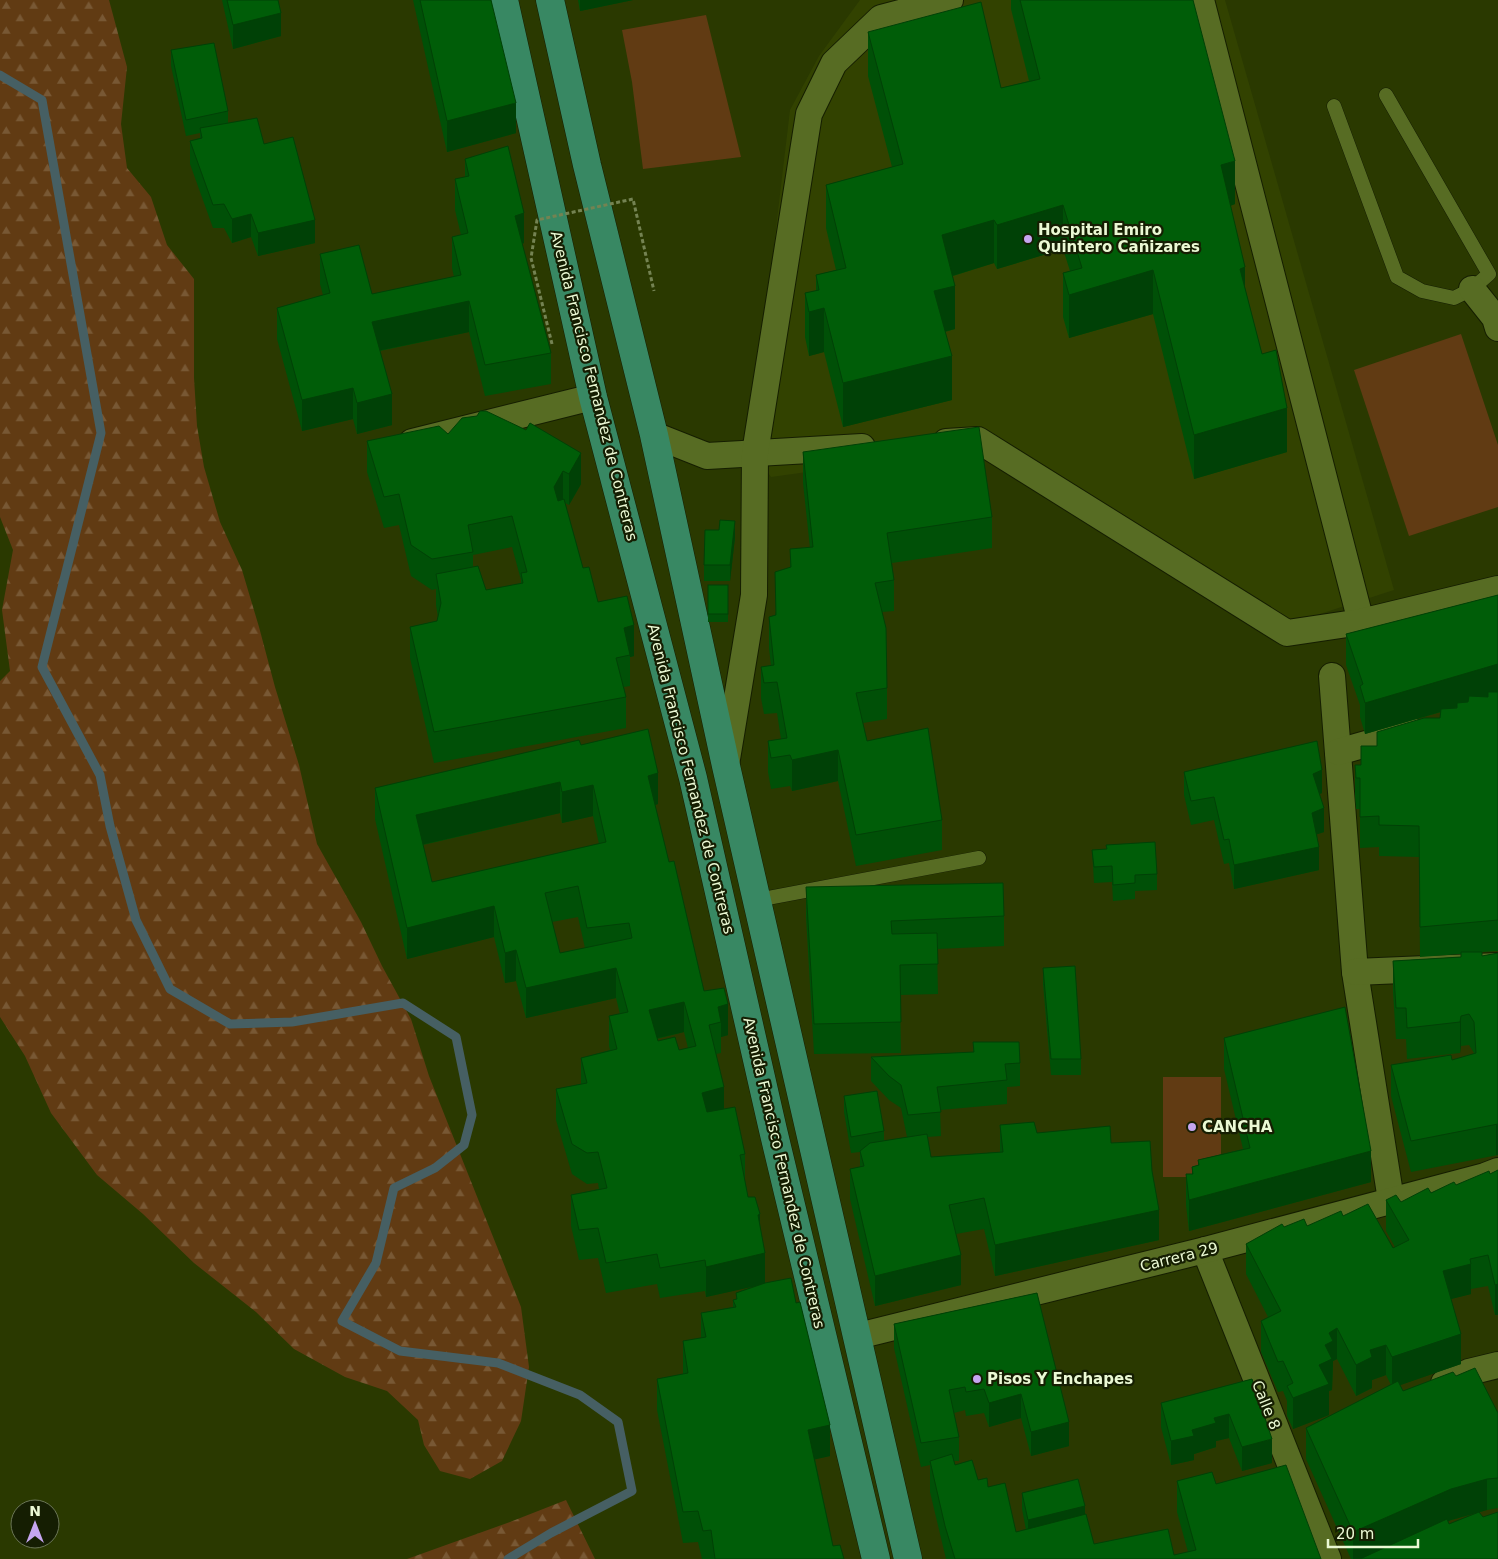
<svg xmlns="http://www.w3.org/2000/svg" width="1498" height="1559" font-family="'DejaVu Sans',sans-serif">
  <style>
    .built { fill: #324200 }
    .forest { fill: url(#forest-firs) }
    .pitch { fill: #613b13 }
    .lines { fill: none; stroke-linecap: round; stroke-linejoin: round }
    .stream { stroke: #465f63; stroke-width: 9 }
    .service-casing { stroke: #151e00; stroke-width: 15 }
    .minor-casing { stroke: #151e00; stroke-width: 28 }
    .primary-casing { stroke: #151e00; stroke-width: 29 }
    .service { stroke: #576c23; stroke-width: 14 }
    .minor { stroke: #576c23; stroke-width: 26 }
    .primary { stroke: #388863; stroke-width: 28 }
    .path-bridge { stroke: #748352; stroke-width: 3; stroke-dasharray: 4 2.5; stroke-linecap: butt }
    .wall { fill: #005007; fill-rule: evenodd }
    .shaded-wall { fill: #004106 }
    .building { fill: #005d08; stroke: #004106; fill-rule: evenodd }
    .poi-dot { fill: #c6a6f0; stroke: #151e02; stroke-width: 2 }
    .labels { text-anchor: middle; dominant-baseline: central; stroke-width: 4.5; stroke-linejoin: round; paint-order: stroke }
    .poi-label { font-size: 15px; font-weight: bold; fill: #ebf9d4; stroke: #151e02; text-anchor: start }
    .street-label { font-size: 15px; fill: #ebf9d4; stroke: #151e02 }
  </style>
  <defs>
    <pattern id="forest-firs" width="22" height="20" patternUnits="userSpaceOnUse" patternTransform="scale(1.25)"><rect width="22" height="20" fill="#613b13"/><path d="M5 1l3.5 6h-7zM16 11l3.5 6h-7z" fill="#785834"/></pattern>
  </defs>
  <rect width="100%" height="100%" fill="#2a3900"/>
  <!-- built -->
  <polygon class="built" points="860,0 1225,0 1394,590 1289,624 1272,640 975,449 771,477 750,447 790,110 819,56"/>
  <!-- forest -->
  <g class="forest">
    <polygon points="0,0 109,0 127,67 121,124 127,168 151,197 167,245 194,279 194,378 197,426 204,467 220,522 242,570 259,627 275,687 299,765 317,844 361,922 382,966 411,1019 429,1076 521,1307 529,1367 521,1421 502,1461 470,1479 440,1471 424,1445 418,1420 387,1391 345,1377 294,1349 256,1312 194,1263 143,1214 97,1175 51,1113 25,1056 0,1017 0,681 10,671 2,610 13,550 0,517"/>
    <polygon points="566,1500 595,1559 407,1559 510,1522"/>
  </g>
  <!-- pitch -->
  <g class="pitch">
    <polygon points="706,15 741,157 643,169 632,82 622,30"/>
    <polygon points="1461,334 1498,445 1498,507 1409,536 1354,370"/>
    <rect x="1163" y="1077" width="58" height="100"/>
  </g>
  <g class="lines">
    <!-- stream -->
    <polyline class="stream" points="0,75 42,100 101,433 42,667 100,775 110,826 136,920 170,989 230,1024 292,1022 403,1003 456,1037 472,1115 464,1145 435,1168 394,1188 376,1263 342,1321 400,1351 498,1363 580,1395 618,1422 632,1491 551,1533 508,1559"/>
    <defs>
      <g id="service">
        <polyline points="1334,106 1397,277 1422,291 1454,298 1472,289 1489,274 1386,95"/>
        <polyline points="757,900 979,858"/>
      </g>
      <g id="minor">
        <polyline points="1201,0 1361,622"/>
        <polyline points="1472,289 1495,318 1498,328"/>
        <polyline points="654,435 707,456 862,447"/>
        <polyline points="412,442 593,397"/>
        <polyline points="946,442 978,440 1287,633 1361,622 1498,589"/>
        <polyline points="1332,676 1355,972 1391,1200"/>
        <polyline points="1338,752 1412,731"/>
        <polyline points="726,765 754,595 755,453 809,114 834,63 881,18 950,0"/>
        <polyline points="1355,972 1498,966"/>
        <polyline points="1205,1250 1328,1559"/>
        <polyline points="858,1336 1205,1250 1485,1176 1498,1171"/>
        <polyline points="1444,1383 1469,1372 1498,1365"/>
      </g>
      <g id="primary">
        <polyline points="504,0 593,397 693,778 773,1130 876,1559"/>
        <polyline points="550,0 587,165 654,435 726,766 908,1559"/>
      </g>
    </defs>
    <!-- service casing -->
    <use href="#service" class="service-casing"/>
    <!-- minor casing -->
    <use href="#minor" class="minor-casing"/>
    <!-- primary casing -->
    <use href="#primary" class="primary-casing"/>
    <!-- service -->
    <use href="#service" class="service"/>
    <!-- minor -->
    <use href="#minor" class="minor"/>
    <!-- primary -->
    <use href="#primary" class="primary"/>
    <!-- path-bridge -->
    <polyline class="path-bridge" points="552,344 531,258 537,220 633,199 654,291"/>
  </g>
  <!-- wall -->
  <g class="wall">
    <polygon points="222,0 278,0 281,36 233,49"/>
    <polygon points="413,0 491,0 516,133 447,152"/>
    <polygon points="578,0 633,0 580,11"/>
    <polygon points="1011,0 1193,0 1235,204 1230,206 1245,288 1287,452 1194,479 1153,314 1069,338 1063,317 1063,273 1070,271 1063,249 997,269 994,263 953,276 955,329 945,332 952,400 843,427 824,352 809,356 805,337 805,293 816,291 816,275 836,270 826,228 826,185 892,167 868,76 868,32 1001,88 1029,81 1011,9"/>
    <polygon points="171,50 228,111 228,123 264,144 315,243 258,256 251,237 232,243 224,228 213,228 190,164 190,141 200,138 200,133 186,136 171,66"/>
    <polygon points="465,159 524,243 522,244 551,353 551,384 485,396 469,332 380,351 392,425 357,434 353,419 302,431 277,339 277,308 323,295 320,284 320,254 372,294 454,277 452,268 452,237 461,235 455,210 455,179 465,177"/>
    <path d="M526,430l55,54 -12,21 -4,-2 18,65 15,34 36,54 -4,1v29l-6,1 2,10v31l-192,35 -24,-105v-31l27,-6 1,-4 -2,-12v-16l-4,1 -21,-14 -12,-51 -15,3 -17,-56v-31l81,-7zM512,547l9,33v4l-35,6 -13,-23v-12z"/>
    <polygon points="803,452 992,517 992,548 892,563 894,580 894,611 882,612 887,688 887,719 863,723 867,741 942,820 942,850 856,866 838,781 792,791 790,786 771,789 768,772 768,741 781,739 777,713 764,714 761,698 761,667 771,666 769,648 769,617 775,615 790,567 790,549 810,548 803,483"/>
    <polygon points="735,537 730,581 704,581 704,565"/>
    <rect x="708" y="585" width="20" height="37"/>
    <polygon points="1498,595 1498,951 1482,952 1482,956 1498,953 1498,1155 1411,1172 1391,1096 1391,1065 1452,1060 1474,1054 1474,1053 1469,1045 1461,1046 1460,1053 1407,1059 1406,1039 1396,1039 1393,992 1393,961 1461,957 1461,954 1420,957 1419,857 1379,856 1379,847 1360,848 1360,809 1356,809 1355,796 1355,765 1361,765 1361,746 1377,746 1440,718 1441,712 1365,734 1360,717 1360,705 1346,665 1346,634"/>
    <path d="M581,745l77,59 -3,1 14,57 35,129 24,44 -7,2v16l-5,1 8,55 21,45v28l3,15 12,31 5,55 65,173 -15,3 18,87 11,13h-142l-4,-17 -15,1 -26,-133v-31l26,-5v-33l18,-3v-25l32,-6v-7l3,-1v-6l18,-7 -48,11 -1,-6 -45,7 -3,-14 -51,9 -8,-35 -19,2 -8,-34v-31l28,-6 -1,-6 -11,1 -15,-10 -16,-54v-31l25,-5v-26l29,-8 -1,-4v-30l11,-2 -4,-16 -90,20 -10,-37 -11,2 -11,-46 -87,22 -32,-140v-31zM560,813l2,10 31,-7 6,28 -167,38 -9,-37zM578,917l7,31 -25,5 -8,-31zM684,1032l4,16 -9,2 -21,-9 -1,-2z"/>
    <polygon points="1184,772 1322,793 1319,794 1324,832 1317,834 1319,870 1234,889 1229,863 1224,864 1214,820 1191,825 1184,795"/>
    <polygon points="1106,845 1157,874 1157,890 1135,891 1135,899 1113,901 1112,882 1094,883 1092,850 1106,849"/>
    <polygon points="806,887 1004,916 1004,946 937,949 938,994 900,995 901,1053 814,1054 806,917"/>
    <polygon points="1043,968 1081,1059 1081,1075 1051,1075 1043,984"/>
    <polygon points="1224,1038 1371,1182 1189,1231 1186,1205 1186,1174 1192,1174 1192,1167 1198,1165 1198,1160 1243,1149 1224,1069"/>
    <polygon points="973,1042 1020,1063 1020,1086 1007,1087 1007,1104 940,1110 941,1136 927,1137 931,1157 1000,1152 1000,1125 1037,1133 1111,1143 1152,1171 1159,1240 995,1276 984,1229 956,1234 961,1285 875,1306 850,1199 850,1169 860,1167 860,1152 851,1153 844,1112 844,1096 884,1131 884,1141 907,1137 901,1108 889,1100 871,1081 871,1057 973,1052"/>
    <polygon points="1498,1170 1495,1315 1488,1286 1471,1289 1471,1294 1451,1299 1461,1364 1400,1385 1403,1391 1456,1376 1498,1413 1498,1508 1487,1510 1448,1521 1449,1524 1498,1559 1351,1559 1306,1459 1306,1428 1391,1385 1386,1375 1372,1380 1372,1388 1356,1396 1337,1359 1333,1361 1332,1390 1329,1391 1329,1415 1293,1429 1287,1416 1287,1401 1283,1391 1278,1392 1261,1352 1261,1321 1268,1317 1246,1274 1246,1244 1284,1227 1307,1226 1343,1216 1393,1248 1395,1247 1386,1231 1386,1200 1401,1202 1456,1185 1490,1174"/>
    <polygon points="1037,1293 1069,1446 1031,1456 1021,1418 989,1427 984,1413 966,1416 965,1410 954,1413 959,1437 959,1461 954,1461 955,1465 988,1487 1016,1532 1026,1530 1022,1509 1022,1493 1085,1514 1094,1544 1174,1555 1188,1552 1177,1512 1177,1481 1216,1484 1321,1559 946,1559 930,1492 930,1465 921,1467 894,1348 894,1324"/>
    <polygon points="1252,1379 1272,1463 1242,1471 1229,1438 1216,1441 1216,1447 1194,1454 1194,1460 1171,1465 1161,1427 1161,1403"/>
  </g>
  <!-- shaded-wall -->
  <g class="shaded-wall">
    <polygon points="580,0 633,0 580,11"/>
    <polygon points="281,13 281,36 233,49 233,25"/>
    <polygon points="516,103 516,133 447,152 447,121"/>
    <polygon points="1235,161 1235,204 1221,209 1221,165"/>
    <polygon points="1063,205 1063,249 997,269 997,225"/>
    <polygon points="524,213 524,243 515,246 515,216"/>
    <polygon points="251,214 251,237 232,243 232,219"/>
    <polygon points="315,220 315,243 258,256 258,233"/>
    <polygon points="994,220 994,263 942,279 942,235"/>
    <polygon points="1245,267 1245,310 1240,269"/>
    <polygon points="1153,270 1153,314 1069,338 1069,295"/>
    <polygon points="955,286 955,329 934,334 934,291"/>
    <polygon points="469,301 469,332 372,352 372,322"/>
    <polygon points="824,308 824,352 809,356 809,312"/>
    <polygon points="952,356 952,400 843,427 843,383"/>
    <polygon points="353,388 353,419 302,431 302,400"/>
    <polygon points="392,394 392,425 357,434 357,403"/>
    <polygon points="1287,408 1287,452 1194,479 1194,435"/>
    <polygon points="581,453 581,484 569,505 569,474"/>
    <polygon points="563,471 563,502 554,518 554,487"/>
    <polygon points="735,521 735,537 730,581 730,565"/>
    <polygon points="634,625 634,656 630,657 624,628"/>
    <polygon points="1498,664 1498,695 1365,734 1365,703"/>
    <polygon points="838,750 838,781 792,791 792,760"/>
    <polygon points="1322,770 1322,793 1313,797 1313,774"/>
    <polygon points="658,773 658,804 648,807 648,776"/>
    <polygon points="560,782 560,813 416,846 416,815"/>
    <polygon points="593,785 593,816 562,823 562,792"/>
    <polygon points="1324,808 1324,832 1312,836 1312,813"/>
    <polygon points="1319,847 1319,870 1234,889 1234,865"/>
    <polygon points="494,906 494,937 407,959 407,928"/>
    <polygon points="516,950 516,981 505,983 505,953"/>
    <polygon points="616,968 616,998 526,1018 526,988"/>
    <polygon points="684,1002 684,1032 649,1040 649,1010"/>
    <polygon points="728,1004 728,1035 721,1037 721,1022 718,1007"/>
    <polygon points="1461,1016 1461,1046 1460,1053 1460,1022"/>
    <polygon points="724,1087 724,1118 702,1123 702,1093"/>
    <polygon points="1498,1124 1498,1155 1496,1155 1496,1125"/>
    <polygon points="1371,1151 1371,1182 1189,1231 1189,1200"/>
    <polygon points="1159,1210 1159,1240 995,1276 995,1245"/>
    <polygon points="760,1214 760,1244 758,1215"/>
    <polygon points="765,1253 765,1284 706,1297 706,1267"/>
    <polygon points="961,1255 961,1285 875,1306 875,1276"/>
    <polygon points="1471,1264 1471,1294 1443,1301 1443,1271"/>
    <polygon points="1498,1284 1498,1315 1495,1315 1495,1285"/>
    <polygon points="1337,1328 1337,1359 1333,1361 1332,1390 1329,1391 1329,1415 1293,1429 1293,1398 1319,1365 1329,1333"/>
    <polygon points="1461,1334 1461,1364 1392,1388 1392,1357"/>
    <polygon points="1386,1345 1386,1375 1372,1380 1372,1388 1356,1396 1356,1365 1370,1350"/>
    <polygon points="1021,1394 1021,1418 989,1427 989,1403"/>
    <polygon points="1229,1414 1229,1438 1216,1441 1216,1447 1194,1454 1194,1460 1171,1465 1171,1441 1214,1418"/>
    <polygon points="1069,1422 1069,1446 1031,1456 1031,1432"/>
    <polygon points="830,1425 830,1456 808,1461 808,1430"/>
    <polygon points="1272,1439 1272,1463 1242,1471 1242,1447"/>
    <polygon points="1487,1479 1487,1510 1451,1520 1361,1559 1353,1559 1353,1532 1451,1489"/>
    <polygon points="1085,1506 1085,1522 1028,1536 1028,1520"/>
  </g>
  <!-- building -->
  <g class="building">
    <polygon points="227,0 278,0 281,13 233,25"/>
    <polygon points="420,0 491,0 516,103 447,121"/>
    <polygon points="1020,0 1193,0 1235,161 1221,165 1245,267 1240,269 1262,354 1276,350 1287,408 1194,435 1153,270 1069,295 1063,273 1082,268 1063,205 997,225 994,220 942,235 955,286 934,291 952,356 843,383 824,308 809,312 805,293 819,290 816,275 846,268 826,185 903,164 868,32 981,2 1001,88 1040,79"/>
    <polygon points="214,43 228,111 186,120 171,50"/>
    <polygon points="257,118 264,144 293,137 315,220 258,233 251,214 232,219 224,204 213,205 190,141 202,138 200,128"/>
    <polygon points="508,146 524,213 515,216 551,353 485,365 469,301 372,322 392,394 357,403 353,388 302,400 277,308 330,293 320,254 359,245 372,294 461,275 452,237 468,233 455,179 469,176 465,159"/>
    <polygon points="480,411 486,411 526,430 530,423 581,453 569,474 563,471 554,487 558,501 564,499 583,568 589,567 598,602 627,596 634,625 624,628 630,655 616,658 626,697 434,732 410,627 437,621 441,603 436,574 478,566 486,590 523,583 521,573 527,572 512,516 468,525 473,552 432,559 411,545 399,494 384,497 367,441 439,426 448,434 462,418 477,416"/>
    <polygon points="979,427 992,517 887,533 894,580 875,583 886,628 887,688 856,693 867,741 928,728 942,820 856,835 838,750 792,760 790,755 771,758 768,741 787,738 777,682 764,683 761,667 774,665 769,617 776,615 775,572 791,567 790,549 813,547 803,452"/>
    <polygon points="720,520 735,521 730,565 704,565 705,530 719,530"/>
    <rect x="708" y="585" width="20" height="29"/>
    <polygon points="1498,595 1498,664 1365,703 1360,686 1363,684 1346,634"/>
    <polygon points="1488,692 1498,692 1498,920 1420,927 1419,826 1379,825 1379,816 1360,817 1360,778 1356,778 1355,765 1361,765 1361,746 1377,746 1377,732 1424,718 1440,718 1441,709 1457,708 1457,703 1468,702 1469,696 1488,697"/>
    <path d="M648,729l10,44 -10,3 21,86 5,-1 30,130 20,-3 4,16 -10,3 3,15 -12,3 15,62 -22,6 5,19 28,-5 10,47 -5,1 8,42h7l5,17 -2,1 7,38 -59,14 -1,-7 -45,8 -3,-14 -51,9 -8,-35 -19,2 -8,-35 36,-7 -9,-36 -11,1 -15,-9 -16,-55 31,-6 -6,-25 36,-9 -8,-33 19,-4 -12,-44 -90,20 -10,-38 -11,3 -11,-47 -87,22 -32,-140 204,-48 2,5zM560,782l2,10 31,-7 13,57 -174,40 -16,-67zM578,886l9,42 42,-5 3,15 -72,15 -15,-60zM684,1002l12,44 -17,4 -4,-13 -17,4 -9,-31z"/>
    <polygon points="1317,741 1322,770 1313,774 1324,808 1312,813 1319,847 1234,865 1229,839 1224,840 1214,797 1191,801 1184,772"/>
    <polygon points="1155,842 1157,874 1135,875 1135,883 1113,885 1112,866 1094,867 1092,850 1107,849 1106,845"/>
    <polygon points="1003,883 1004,916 891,921 892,934 937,933 938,964 900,965 901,1022 814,1024 806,887"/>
    <polygon points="1461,952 1482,952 1482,956 1498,953 1498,1124 1411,1141 1391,1065 1451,1055 1452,1060 1476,1053 1474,1022 1469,1014 1461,1016 1460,1022 1407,1028 1406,1008 1396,1008 1393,961 1461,957"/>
    <polygon points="1075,966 1081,1059 1051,1059 1043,968"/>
    <polygon points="1345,1007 1371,1151 1189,1200 1186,1174 1193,1174 1192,1167 1199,1165 1198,1160 1250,1148 1224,1038"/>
    <polygon points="973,1042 1019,1042 1020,1063 1005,1064 1007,1080 937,1087 941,1112 908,1115 901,1085 889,1076 871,1057 974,1052"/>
    <polygon points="877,1091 884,1131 851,1137 844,1096"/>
    <polygon points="1034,1122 1037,1133 1110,1126 1111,1143 1150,1141 1152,1171 1159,1210 995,1245 984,1198 949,1205 961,1255 875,1276 850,1169 864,1166 860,1151 870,1143 927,1134 931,1157 1003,1152 1000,1125"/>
    <polygon points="1498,1170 1498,1284 1495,1285 1488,1255 1470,1259 1471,1264 1443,1271 1461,1334 1392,1357 1386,1345 1370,1350 1372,1357 1356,1365 1337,1328 1329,1333 1333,1341 1325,1345 1332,1359 1319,1365 1329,1384 1293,1398 1287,1386 1293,1383 1283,1361 1278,1362 1261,1321 1281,1311 1246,1244 1282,1224 1284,1227 1304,1219 1307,1226 1341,1211 1343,1216 1368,1204 1393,1248 1409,1240 1386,1200 1396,1195 1401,1202 1428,1188 1431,1193 1454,1182 1456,1185 1489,1171 1490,1174"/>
    <polygon points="791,1278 796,1303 800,1302 830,1425 808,1430 833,1546 840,1545 844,1559 715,1559 711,1530 703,1531 698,1511 683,1512 657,1379 688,1373 683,1341 706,1337 701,1313 736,1307 733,1300 737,1299 736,1293 765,1283"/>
    <polygon points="1037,1293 1069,1422 1031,1432 1021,1394 989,1403 984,1389 966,1392 965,1387 949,1390 959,1437 921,1443 894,1324"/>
    <polygon points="1475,1368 1498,1413 1498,1478 1487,1479 1451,1489 1353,1532 1306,1428 1398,1381 1403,1391 1453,1372 1456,1376"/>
    <polygon points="1252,1379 1272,1439 1242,1447 1229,1414 1214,1418 1216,1423 1192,1430 1194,1436 1171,1441 1161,1403"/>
    <polygon points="952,1454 955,1465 972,1460 978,1480 987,1478 988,1487 1005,1483 1016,1532 1086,1514 1094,1544 1168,1529 1174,1555 1196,1550 1177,1481 1212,1472 1216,1484 1286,1465 1321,1559 955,1559 945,1526 930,1461"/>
    <polygon points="1078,1479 1085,1506 1028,1520 1022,1493"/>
    <polygon points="1479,1512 1483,1517 1498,1512 1498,1559 1360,1559 1447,1519 1449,1524"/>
  </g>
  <!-- markers -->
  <g class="poi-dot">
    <circle cx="1028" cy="239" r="5"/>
    <circle cx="1192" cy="1127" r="5"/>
    <circle cx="977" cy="1379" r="5"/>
  </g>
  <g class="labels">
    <!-- poi labels -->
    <g class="poi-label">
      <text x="1038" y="230">Hospital Emiro<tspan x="1038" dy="17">Quintero Cañizares</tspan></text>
      <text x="1202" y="1127">CANCHA</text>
      <text x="987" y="1379">Pisos Y Enchapes</text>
    </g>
    <!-- street labels -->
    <g class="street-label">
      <text transform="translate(594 386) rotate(76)">Avenida Francisco Fernandez de Contreras</text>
      <text transform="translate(691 779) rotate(76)">Avenida Francisco Fernandez de Contreras</text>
      <text transform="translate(784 1173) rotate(77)">Avenida Francisco Fernandez de Contreras</text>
      <text transform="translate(1179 1257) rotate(-14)">Carrera 29</text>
      <text transform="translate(1266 1405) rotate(68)">Calle 8</text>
    </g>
  </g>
  <!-- north arrow -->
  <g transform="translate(35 1524)"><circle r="24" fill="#151e02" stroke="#6b7656"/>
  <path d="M0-4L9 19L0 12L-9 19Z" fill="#c6a6f0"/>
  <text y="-8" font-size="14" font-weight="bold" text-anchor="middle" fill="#ebf9d4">N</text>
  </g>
  <!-- scale -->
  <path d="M1328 1539v8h90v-8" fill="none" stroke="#ebf9d4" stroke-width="2.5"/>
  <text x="1336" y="1539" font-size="15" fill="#ebf9d4" stroke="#151e02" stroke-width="4" paint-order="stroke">20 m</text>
</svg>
